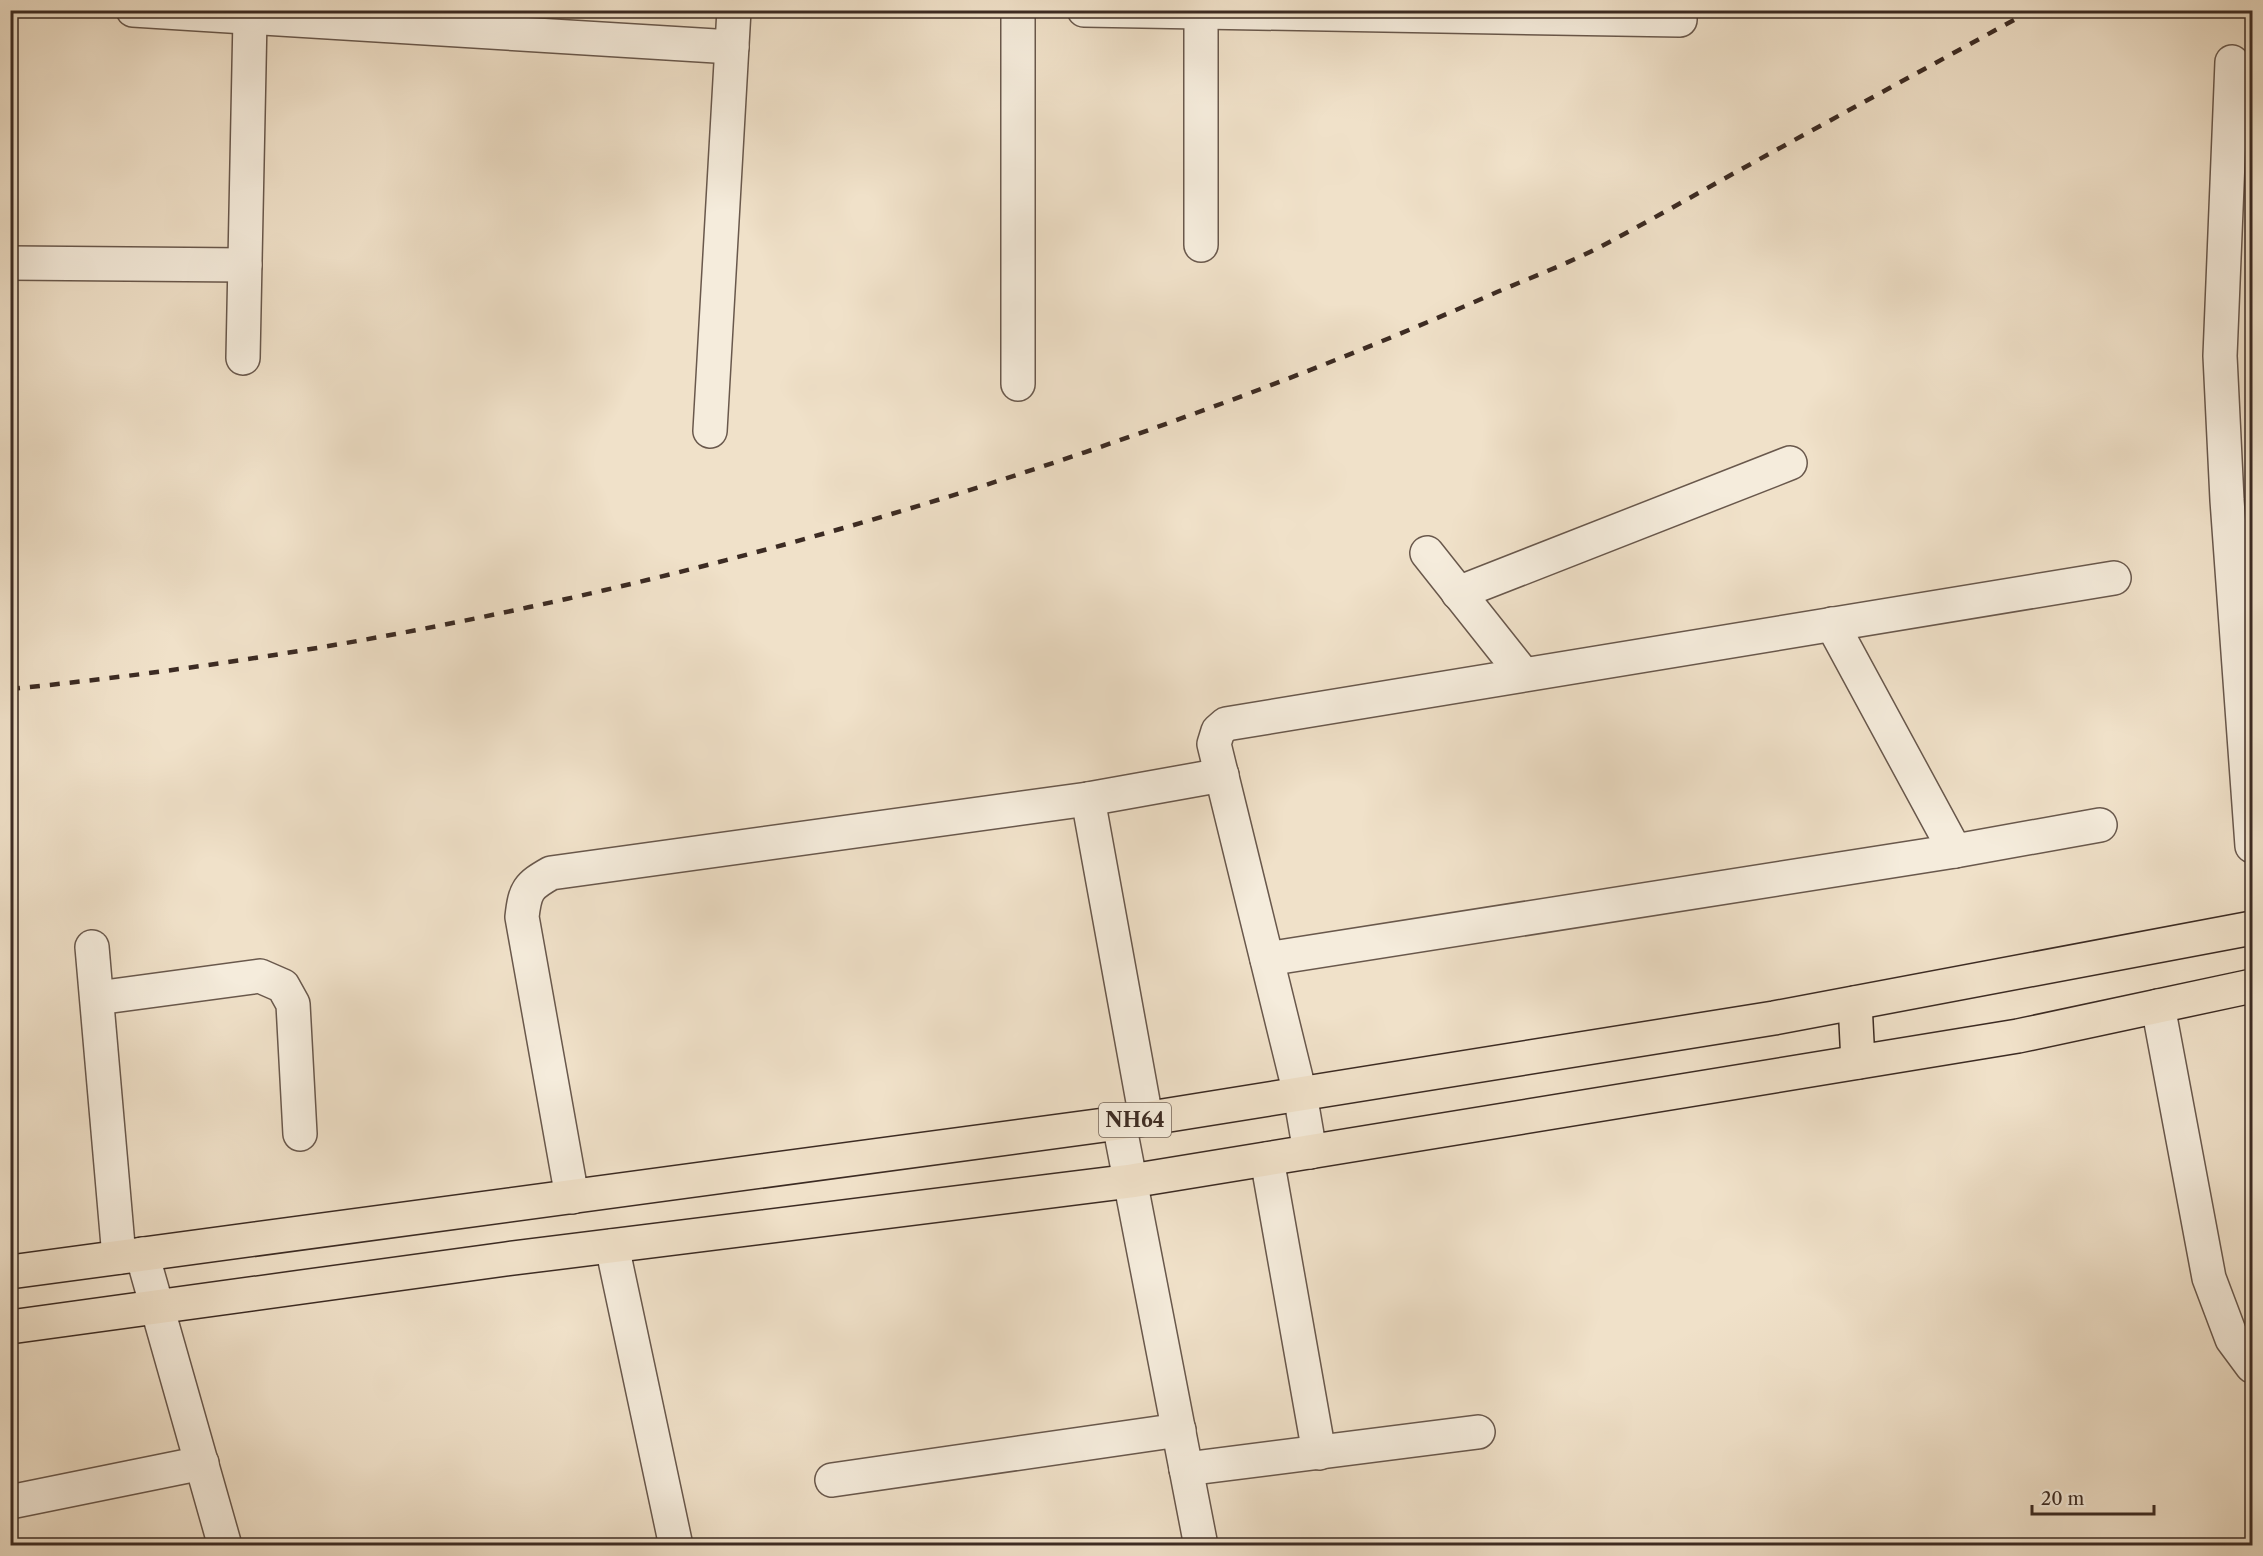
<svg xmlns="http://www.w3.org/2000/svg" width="2263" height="1556" font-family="'Libre Caslon Text',serif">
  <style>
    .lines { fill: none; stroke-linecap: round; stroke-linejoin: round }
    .minor-casing { stroke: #69584c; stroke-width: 36 }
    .highway-casing { stroke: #3c2b23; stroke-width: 36 }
    .minor { stroke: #f5ecdc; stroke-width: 33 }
    .highway { stroke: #f0e1c9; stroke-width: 33 }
    .rail { stroke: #3c2b23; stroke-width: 4.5; stroke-dasharray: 10 10; stroke-linecap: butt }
    .labels { text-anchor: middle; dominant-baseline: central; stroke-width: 4.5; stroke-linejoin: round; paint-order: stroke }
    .shield { fill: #f5ecdc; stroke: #74655a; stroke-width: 1.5 }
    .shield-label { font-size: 20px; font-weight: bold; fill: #3c2b23 }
  </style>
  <rect width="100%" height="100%" fill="#f0e1c9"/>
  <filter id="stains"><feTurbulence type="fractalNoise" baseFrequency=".00333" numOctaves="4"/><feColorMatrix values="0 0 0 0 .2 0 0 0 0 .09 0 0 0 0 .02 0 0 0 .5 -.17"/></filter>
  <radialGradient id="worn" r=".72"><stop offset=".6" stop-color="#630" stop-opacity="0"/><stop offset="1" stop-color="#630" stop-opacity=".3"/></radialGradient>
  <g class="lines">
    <defs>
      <g id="minor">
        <polyline points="133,10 732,47"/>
        <polyline points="1018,10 1018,384"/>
        <polyline points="1084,10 1680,20 1680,10"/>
        <polyline points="1201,13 1201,245"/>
        <polyline points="2232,62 2220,356 2227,500 2252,846"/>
        <polyline points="10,263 245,265"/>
        <polyline points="243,358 250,18"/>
        <polyline points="710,431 734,10"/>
        <polyline points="1427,553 1523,674"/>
        <polyline points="1458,593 1790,463"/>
        <polyline points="1832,624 1955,851"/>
        <polyline points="1088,799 1146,1118"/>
        <polyline points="92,947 119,1257"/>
        <polyline points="1267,959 1955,851 2100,825"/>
        <polyline points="97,998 260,976 283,986 293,1004 300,1134"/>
        <polyline points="2158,1006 2209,1278 2232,1339 2252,1366"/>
        <polyline points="1119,1123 1201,1546"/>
        <polyline points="1310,1152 1300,1094 1214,744 1218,731 1226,724 2114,578"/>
        <polyline points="1267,1159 1319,1453"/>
        <path d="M572,1197l-50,-280c3,-27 6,-31 29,-44l537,-74 134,-24"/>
        <polyline points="612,1246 676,1546"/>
        <polyline points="142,1254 225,1546"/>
        <polyline points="1186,1469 1478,1432"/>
        <polyline points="832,1480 1179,1430"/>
        <polyline points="10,1502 202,1463"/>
      </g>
      <g id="highway">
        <polyline points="1855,1003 1858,1062"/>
        <polyline points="10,1272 1119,1123 1774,1018 2252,928"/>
        <polyline points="10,1327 506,1259 1131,1181 2018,1036 2252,986"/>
      </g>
    </defs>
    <!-- minor casing -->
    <use href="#minor" class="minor-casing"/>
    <!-- highway casing -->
    <use href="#highway" class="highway-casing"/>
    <!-- minor -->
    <use href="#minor" class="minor"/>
    <!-- highway -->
    <use href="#highway" class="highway"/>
    <!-- rail -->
    <path class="rail" d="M10,689c406,-40 803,-136 1186,-276 102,-37 202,-77 301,-121 33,-14 67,-27 99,-43 48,-25 95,-52 142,-78 98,-54 196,-107 294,-161"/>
  </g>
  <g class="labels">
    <!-- shield labels -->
    <rect class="shield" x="1099" y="1103" width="72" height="34" rx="4.5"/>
    <g class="shield-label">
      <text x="1135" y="1120">NH64</text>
    </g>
  </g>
  <!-- margin -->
  <rect width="2263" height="1556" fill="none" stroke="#f0e1c9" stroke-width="36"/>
  <rect x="12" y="12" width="2239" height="1532" fill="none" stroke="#3c2b23" stroke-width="3"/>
  <rect x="18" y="18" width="2227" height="1520" fill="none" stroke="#3c2b23" stroke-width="1.5"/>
  <!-- scale -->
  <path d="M2032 1505v9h122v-9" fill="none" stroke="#3c2b23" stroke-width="3"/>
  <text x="2041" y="1505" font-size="18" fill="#3c2b23" stroke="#f5ecdc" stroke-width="4.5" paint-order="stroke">20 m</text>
  <rect width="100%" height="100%" filter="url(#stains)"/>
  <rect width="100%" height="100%" fill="url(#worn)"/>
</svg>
